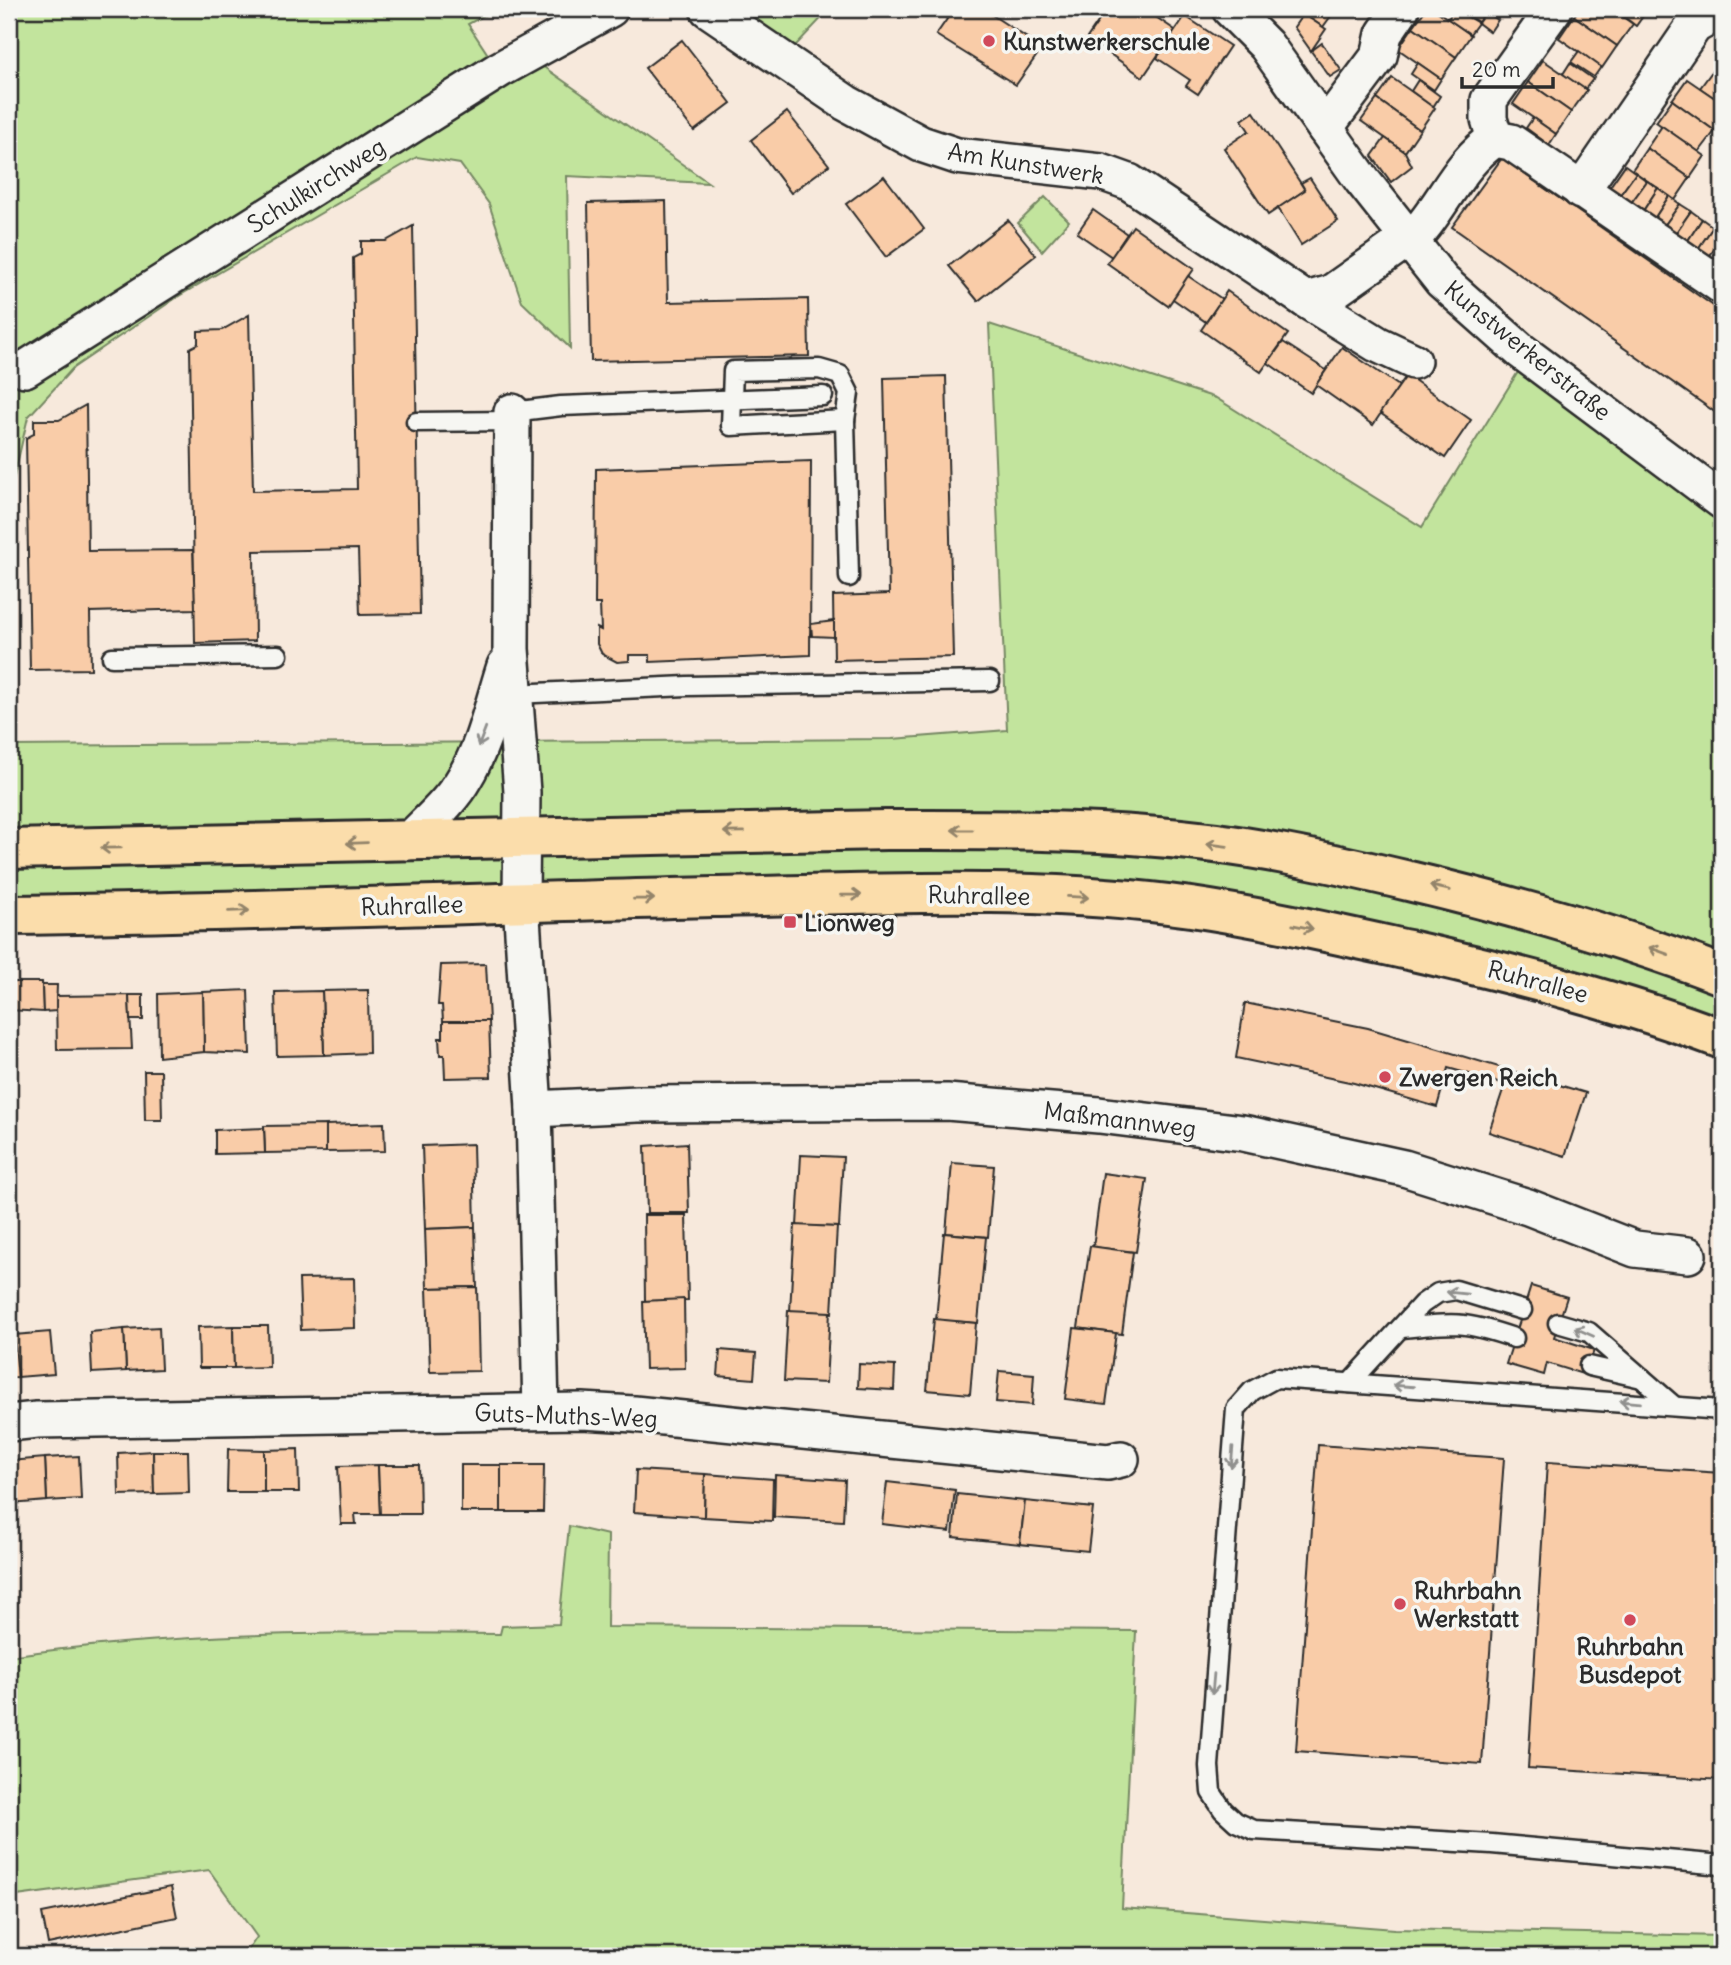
<svg xmlns="http://www.w3.org/2000/svg" width="1731" height="1965" font-family="Delius,sans-serif">
  <style>
    .green { fill: #c2e49d; stroke: #768864; stroke-width: 2 }
    .building { fill: #f9cca8; stroke: #2b2b2b; stroke-width: 2 }
    .lines { fill: none; stroke-linecap: round; stroke-linejoin: round }
    .lane-casing { stroke: #2b2b2b; stroke-width: 23 }
    .street-casing { stroke: #2b2b2b; stroke-width: 40 }
    .primary-casing { stroke: #2b2b2b; stroke-width: 44 }
    .lane { stroke: #f6f6f2; stroke-width: 18 }
    .street { stroke: #f6f6f2; stroke-width: 35 }
    .primary { stroke: #fbddab; stroke-width: 38 }
    .oneway { stroke: #90908e }
    .oneway2 { stroke: #93846b }
    .poi-dot { fill: #d1495b; stroke: #f6f6f2; stroke-width: 2.5 }
    .labels { text-anchor: middle; dominant-baseline: central; stroke-width: 7; stroke-linejoin: round; paint-order: stroke }
    .poi-label { font-size: 24px; font-weight: bold; fill: #2b2b2b; stroke: #f6f6f2; text-anchor: start }
    .street-label { font-size: 24px; fill: #2b2b2b; stroke: #f6f6f2 }
  </style>
  <rect width="100%" height="100%" fill="#f7e9dc"/>
  <filter id="ink" filterUnits="userSpaceOnUse"><feTurbulence type="fractalNoise" baseFrequency=".0143" numOctaves="2"/><feDisplacementMap in="SourceGraphic" scale="14" xChannelSelector="R" yChannelSelector="G"/><feConvolveMatrix kernelMatrix="1 2 1 2 8 2 1 2 1" color-interpolation-filters="sRGB"/></filter>
  <g filter="url(#ink)">
    <!-- green -->
    <g class="green">
      <polygon points="9,9 496,9 468,24 489,56 538,63 709,183 567,176 570,348 522,302 489,204 460,164 417,157 179,296 73,368 28,417 9,498"/>
      <polygon points="715,9 830,9 782,60"/>
      <polygon points="1045,197 1069,221 1042,251 1018,223"/>
      <polygon points="989,324 1216,398 1422,527 1526,359 1722,507 1722,972 1158,838 1722,978 1722,1038 1192,906 9,913 9,746 892,739 1007,730"/>
      <path d="M569,1526l39,9 -1,92 529,4 -14,277 273,21 327,7v20h-1478l13,-19 -48,-67 -200,27v-241c163,-24 326,-24 491,-22l2,-8 57,-2z"/>
    </g>
    <!-- building -->
    <g class="building">
      <polygon points="954,9 983,9 1042,48 1016,85 936,35"/>
      <polygon points="1107,9 1144,9 1175,30 1143,77 1087,38"/>
      <polygon points="1296,9 1336,9 1323,27"/>
      <polygon points="1426,9 1434,9 1471,35 1456,57 1413,27"/>
      <polygon points="1454,9 1478,23 1470,34 1448,19"/>
      <polygon points="1459,9 1481,9 1486,12 1478,22"/>
      <polygon points="1579,9 1611,9 1633,24 1617,46 1574,16"/>
      <polygon points="1614,9 1648,9 1636,26"/>
      <polygon points="1486,12 1498,20 1490,32 1478,23"/>
      <polygon points="1303,14 1326,29 1311,51 1294,27"/>
      <polygon points="1185,16 1230,46 1198,94 1186,86 1190,80 1157,58"/>
      <polygon points="1574,16 1617,46 1602,68 1559,38"/>
      <polygon points="1413,27 1456,57 1441,79 1398,49"/>
      <polygon points="682,40 731,103 694,131 645,68"/>
      <polygon points="1322,43 1341,70 1330,77 1311,51"/>
      <polygon points="1579,51 1601,67 1594,77 1571,62"/>
      <polygon points="1543,60 1587,90 1571,112 1528,82"/>
      <polygon points="1418,63 1441,79 1434,90 1411,74"/>
      <polygon points="1570,63 1593,79 1585,89 1563,74"/>
      <polygon points="1716,66 1722,71 1722,103 1700,88"/>
      <polygon points="1392,78 1435,108 1420,130 1377,99"/>
      <polygon points="1687,79 1722,103 1722,120 1715,131 1672,100"/>
      <polygon points="1418,80 1440,96 1433,107 1411,91"/>
      <polygon points="1528,82 1571,112 1556,134 1513,104"/>
      <polygon points="1377,99 1420,130 1405,152 1361,121"/>
      <polygon points="1672,100 1715,131 1699,152 1656,122"/>
      <polygon points="787,112 829,165 791,193 751,140"/>
      <polygon points="1254,112 1305,190 1268,215 1224,148 1249,131 1242,120"/>
      <polygon points="1533,118 1556,134 1549,145 1526,128"/>
      <polygon points="1662,126 1705,156 1690,178 1647,148"/>
      <polygon points="1385,138 1405,152 1412,166 1391,182 1372,156"/>
      <polygon points="1647,148 1690,178 1675,200 1632,170"/>
      <polygon points="1502,158 1722,312 1722,417 1452,227"/>
      <polygon points="1625,165 1636,173 1620,195 1609,188"/>
      <polygon points="1636,173 1647,181 1631,203 1620,195"/>
      <polygon points="884,176 924,229 886,257 846,204"/>
      <polygon points="1310,178 1338,221 1301,245 1278,208 1305,190 1301,183"/>
      <polygon points="1647,181 1658,188 1643,211 1631,203"/>
      <polygon points="1658,188 1669,196 1654,219 1643,211"/>
      <polygon points="1669,196 1680,204 1664,226 1654,219"/>
      <polygon points="666,201 668,302 808,299 809,356 591,361 588,203"/>
      <polygon points="1680,204 1691,211 1675,234 1664,226"/>
      <polygon points="1093,210 1127,234 1112,257 1077,233"/>
      <polygon points="1691,211 1702,219 1687,242 1675,234"/>
      <polygon points="1702,219 1713,227 1698,249 1687,242"/>
      <polygon points="1008,220 1036,255 978,301 949,266"/>
      <polygon points="413,226 420,614 360,615 358,549 254,551 255,641 195,643 190,348 198,344 198,331 222,330 249,315 253,491 357,489 353,258 361,254 361,241 386,241"/>
      <polygon points="1133,226 1194,269 1168,306 1107,263"/>
      <polygon points="1713,227 1722,233 1722,237 1709,257 1698,249"/>
      <polygon points="1188,276 1222,299 1206,322 1173,299"/>
      <polygon points="1227,291 1288,334 1261,372 1201,330"/>
      <polygon points="1283,342 1326,370 1311,393 1268,363"/>
      <polygon points="1342,347 1399,386 1373,425 1316,385"/>
      <polygon points="1407,375 1471,420 1445,458 1380,413"/>
      <polygon points="946,376 953,657 834,660 833,596 889,594 884,378"/>
      <polygon points="86,405 88,551 193,550 195,609 90,612 91,669 30,670 26,438 34,434 34,420 59,420"/>
      <polygon points="811,461 810,655 650,662 650,655 629,655 629,661 617,662 602,654 597,644 597,628 601,630 600,604 595,604 596,469"/>
      <polygon points="834,621 834,637 812,636 811,624"/>
      <polygon points="486,964 489,1021 443,1021 442,1005 438,1005 441,965"/>
      <polygon points="9,982 42,982 43,1012 9,1010"/>
      <polygon points="42,985 57,985 56,1011 43,1012"/>
      <polygon points="248,990 250,1054 204,1052 203,992"/>
      <polygon points="368,990 369,1053 324,1055 322,991"/>
      <polygon points="322,991 324,1055 277,1056 275,992"/>
      <polygon points="203,992 204,1052 159,1057 158,994"/>
      <polygon points="129,995 132,1049 57,1050 56,996"/>
      <polygon points="129,995 143,995 143,1020 130,1020"/>
      <polygon points="1245,1003 1368,1028 1586,1093 1565,1156 1489,1132 1505,1084 1448,1068 1437,1107 1354,1083 1236,1058"/>
      <polygon points="443,1021 489,1021 491,1077 445,1078 444,1055 440,1055 439,1038 443,1038"/>
      <polygon points="144,1071 161,1071 162,1120 145,1120"/>
      <polygon points="384,1123 385,1151 326,1152 326,1125"/>
      <polygon points="326,1125 326,1152 265,1153 264,1126"/>
      <polygon points="264,1128 265,1153 215,1154 215,1130"/>
      <polygon points="687,1143 689,1213 647,1213 645,1146"/>
      <polygon points="473,1144 475,1227 425,1229 422,1146"/>
      <polygon points="801,1155 843,1157 839,1227 797,1226"/>
      <polygon points="952,1163 994,1166 988,1237 946,1233"/>
      <polygon points="1103,1173 1147,1179 1136,1252 1093,1247"/>
      <polygon points="644,1215 686,1215 688,1300 645,1301"/>
      <polygon points="795,1225 837,1227 832,1313 790,1311"/>
      <polygon points="475,1227 477,1287 427,1288 425,1229"/>
      <polygon points="944,1233 986,1237 978,1323 936,1320"/>
      <polygon points="1090,1246 1133,1252 1122,1334 1078,1328"/>
      <polygon points="354,1278 355,1328 301,1330 299,1279"/>
      <polygon points="1531,1286 1567,1297 1554,1337 1594,1350 1586,1375 1547,1363 1544,1375 1506,1364"/>
      <polygon points="477,1287 479,1371 430,1372 427,1288"/>
      <polygon points="684,1299 685,1368 645,1369 643,1301"/>
      <polygon points="788,1310 830,1312 826,1383 784,1381"/>
      <polygon points="934,1319 976,1323 970,1394 927,1390"/>
      <polygon points="233,1326 234,1368 199,1368 198,1327"/>
      <polygon points="233,1326 268,1326 269,1367 234,1368"/>
      <polygon points="159,1327 161,1369 126,1371 124,1329"/>
      <polygon points="1074,1328 1116,1333 1106,1404 1065,1399"/>
      <polygon points="124,1329 126,1371 92,1373 90,1332"/>
      <polygon points="50,1332 54,1374 18,1377 14,1335"/>
      <polygon points="9,1335 14,1335 18,1377 9,1378"/>
      <polygon points="720,1350 756,1353 754,1379 718,1376"/>
      <polygon points="859,1364 895,1366 894,1390 858,1388"/>
      <polygon points="999,1371 1034,1374 1032,1405 996,1402"/>
      <polygon points="1318,1445 1504,1458 1482,1764 1296,1751"/>
      <polygon points="228,1449 264,1450 264,1492 227,1492"/>
      <polygon points="298,1449 299,1492 264,1492 264,1450"/>
      <polygon points="153,1451 154,1494 119,1495 118,1453"/>
      <polygon points="153,1451 188,1451 189,1493 154,1494"/>
      <polygon points="79,1456 81,1499 47,1501 45,1458"/>
      <polygon points="45,1458 47,1501 11,1504 9,1461"/>
      <polygon points="1547,1462 1722,1473 1722,1780 1528,1768"/>
      <polygon points="378,1465 380,1514 355,1514 356,1524 341,1524 338,1466"/>
      <polygon points="378,1465 419,1465 420,1514 380,1514"/>
      <rect x="461" y="1465" width="40" height="47"/>
      <polygon points="501,1465 544,1465 543,1512 501,1512"/>
      <polygon points="636,1470 705,1474 704,1517 634,1512"/>
      <polygon points="705,1474 773,1479 772,1521 704,1517"/>
      <polygon points="775,1475 845,1480 843,1521 774,1517"/>
      <polygon points="887,1482 955,1490 950,1532 882,1524"/>
      <polygon points="957,1494 1025,1501 1020,1544 953,1537"/>
      <polygon points="1025,1501 1093,1508 1088,1551 1020,1544"/>
      <polygon points="171,1887 177,1917 48,1944 42,1913"/>
    </g>
    <g class="lines">
      <defs>
        <g id="lane">
          <polygon points="819,369 840,375 849,393 845,420 731,426 733,371"/>
          <polyline points="512,412 561,406 823,396"/>
          <polyline points="845,420 849,577"/>
          <polyline points="416,422 513,421"/>
          <polyline points="112,657 278,655"/>
          <polyline points="514,694 687,686 990,681"/>
          <polyline points="1558,1323 1589,1332 1674,1406"/>
          <path d="M1402,1328c50,-6 63,-7 112,10"/>
          <polyline points="1589,1366 1642,1378"/>
          <polyline points="1350,1383 1422,1304 1438,1293 1456,1290 1522,1310"/>
          <polyline points="1722,1410 1276,1378 1252,1391 1236,1409 1209,1766 1211,1792 1223,1810 1236,1822 1254,1830 1492,1844 1722,1865"/>
        </g>
        <g id="street">
          <polyline points="708,9 846,103 921,144 957,156 1101,172 1129,182 1306,300 1331,293 1406,240"/>
          <polyline points="1230,9 1266,45 1362,180 1442,281 1521,351 1722,501"/>
          <polyline points="1325,128 1379,56 1384,34 1401,9"/>
          <polyline points="1495,139 1489,119 1489,100 1554,9"/>
          <polyline points="1581,191 1694,26 1722,10"/>
          <path d="M1408,243c33,-31 49,-80 87,-104l16,3 211,144"/>
          <polyline points="1306,300 1377,344 1413,361"/>
          <polyline points="25,369 499,70 610,9"/>
          <polyline points="512,412 511,649 522,792 521,901 534,1109 541,1411"/>
          <path d="M408,842c20,-21 43,-40 57,-65 20,-33 28,-75 40,-111"/>
          <polyline points="534,1109 638,1104 947,1102 1099,1115 1243,1133 1404,1168 1528,1207 1635,1249 1688,1255"/>
          <polyline points="9,1423 37,1420 582,1411 634,1414 1108,1462 1121,1459"/>
        </g>
        <g id="primary">
          <path d="M9,849l877,-19c91,0 181,-1 271,7 86,6 172,25 256,45 105,25 208,54 309,93"/>
          <path d="M9,915c235,-3 469,-12 704,-18 159,-3 321,-12 478,10 75,11 149,28 222,44 105,24 209,50 309,88"/>
        </g>
      </defs>
      <!-- lane casing -->
      <use href="#lane" class="lane-casing"/>
      <!-- street casing -->
      <use href="#street" class="street-casing"/>
      <!-- primary casing -->
      <use href="#primary" class="primary-casing"/>
      <!-- lane -->
      <use href="#lane" class="lane"/>
      <!-- street -->
      <use href="#street" class="street"/>
      <!-- primary -->
      <use href="#primary" class="primary"/>
    </g>
    <!-- one-way arrows -->
    <defs><path id="oneway-shaft" d="M-6 0H5M1.5-3L5.5 0L1.5 3" fill="none" stroke-width="1.6" stroke-linecap="round" stroke-linejoin="round" transform="scale(1.75)"/></defs>
    <g class="oneway">
      <use href="#oneway-shaft" transform="translate(482 737) rotate(111)"/>
      <use href="#oneway-shaft" transform="translate(1457 1293) rotate(-174)"/>
      <use href="#oneway-shaft" transform="translate(1584 1332) rotate(-156)"/>
      <use href="#oneway-shaft" transform="translate(1403 1386) rotate(-176)"/>
      <use href="#oneway-shaft" transform="translate(1630 1402) rotate(-175)"/>
      <use href="#oneway-shaft" transform="translate(1232 1457) rotate(95)"/>
      <use href="#oneway-shaft" transform="translate(1213 1684) rotate(95)"/>
    </g>
    <g class="oneway2">
      <use href="#oneway-shaft" transform="translate(962 830) rotate(-180)"/>
      <use href="#oneway-shaft" transform="translate(734 832) rotate(179)"/>
      <use href="#oneway-shaft" transform="translate(357 843) rotate(178)"/>
      <use href="#oneway-shaft" transform="translate(1217 845) rotate(-172)"/>
      <use href="#oneway-shaft" transform="translate(111 848) rotate(179)"/>
      <use href="#oneway-shaft" transform="translate(1440 888) rotate(-167)"/>
      <use href="#oneway-shaft" transform="translate(851 895) rotate(-1)"/>
      <use href="#oneway-shaft" transform="translate(1078 897) rotate(3)"/>
      <use href="#oneway-shaft" transform="translate(644 899) rotate(-1)"/>
      <use href="#oneway-shaft" transform="translate(239 911) rotate(-2)"/>
      <use href="#oneway-shaft" transform="translate(1303 927) rotate(11)"/>
      <use href="#oneway-shaft" transform="translate(1659 951) rotate(-160)"/>
    </g>
  </g>
  <!-- markers -->
  <g class="poi-dot">
    <circle cx="989" cy="41" r="7"/>
    <rect x="783" y="915" width="14" height="14" rx="3.5"/>
    <circle cx="1385" cy="1077" r="7"/>
    <circle cx="1400" cy="1604" r="7"/>
    <circle cx="1630" cy="1620" r="7"/>
  </g>
  <g class="labels">
    <!-- poi labels -->
    <g class="poi-label">
      <text x="1003" y="41">Kunstwerkerschule</text>
      <text x="804" y="922">Lionweg</text>
      <text x="1399" y="1077">Zwergen Reich</text>
      <text x="1414" y="1590">Ruhrbahn<tspan x="1414" dy="28">Werkstatt</tspan></text>
      <text x="1630" y="1646" text-anchor="middle">Ruhrbahn<tspan x="1630" dy="28">Busdepot</tspan></text>
    </g>
    <!-- street labels -->
    <g class="street-label">
      <text transform="translate(1026 163) rotate(9)">Am Kunstwerk</text>
      <text transform="translate(316 185) rotate(-32)">Schulkirchweg</text>
      <text transform="translate(1528 350) rotate(39)">Kunstwerkerstraße</text>
      <text transform="translate(979 895) rotate(1)">Ruhrallee</text>
      <text transform="translate(412 905) rotate(-2)">Ruhrallee</text>
      <text transform="translate(1538 981) rotate(15)">Ruhrallee</text>
      <text transform="translate(1120 1119) rotate(7)">Maßmannweg</text>
      <text transform="translate(566 1415) rotate(2)">Guts-Muths-Weg</text>
    </g>
  </g>
  <!-- margin -->
  <rect width="1731" height="1965" fill="none" stroke="#f6f6f2" stroke-width="35"/>
  <rect x="18" y="18" width="1696" height="1930" fill="none" stroke="#2b2b2b" stroke-width="2.5" filter="url(#ink)"/>
  <!-- scale -->
  <path d="M1462 77v10h91v-10" fill="none" stroke="#2b2b2b" stroke-width="3.5"/>
  <text x="1472" y="77" font-size="21" fill="#2b2b2b" stroke="#f6f6f2" stroke-width="5" paint-order="stroke">20 m</text>
</svg>
